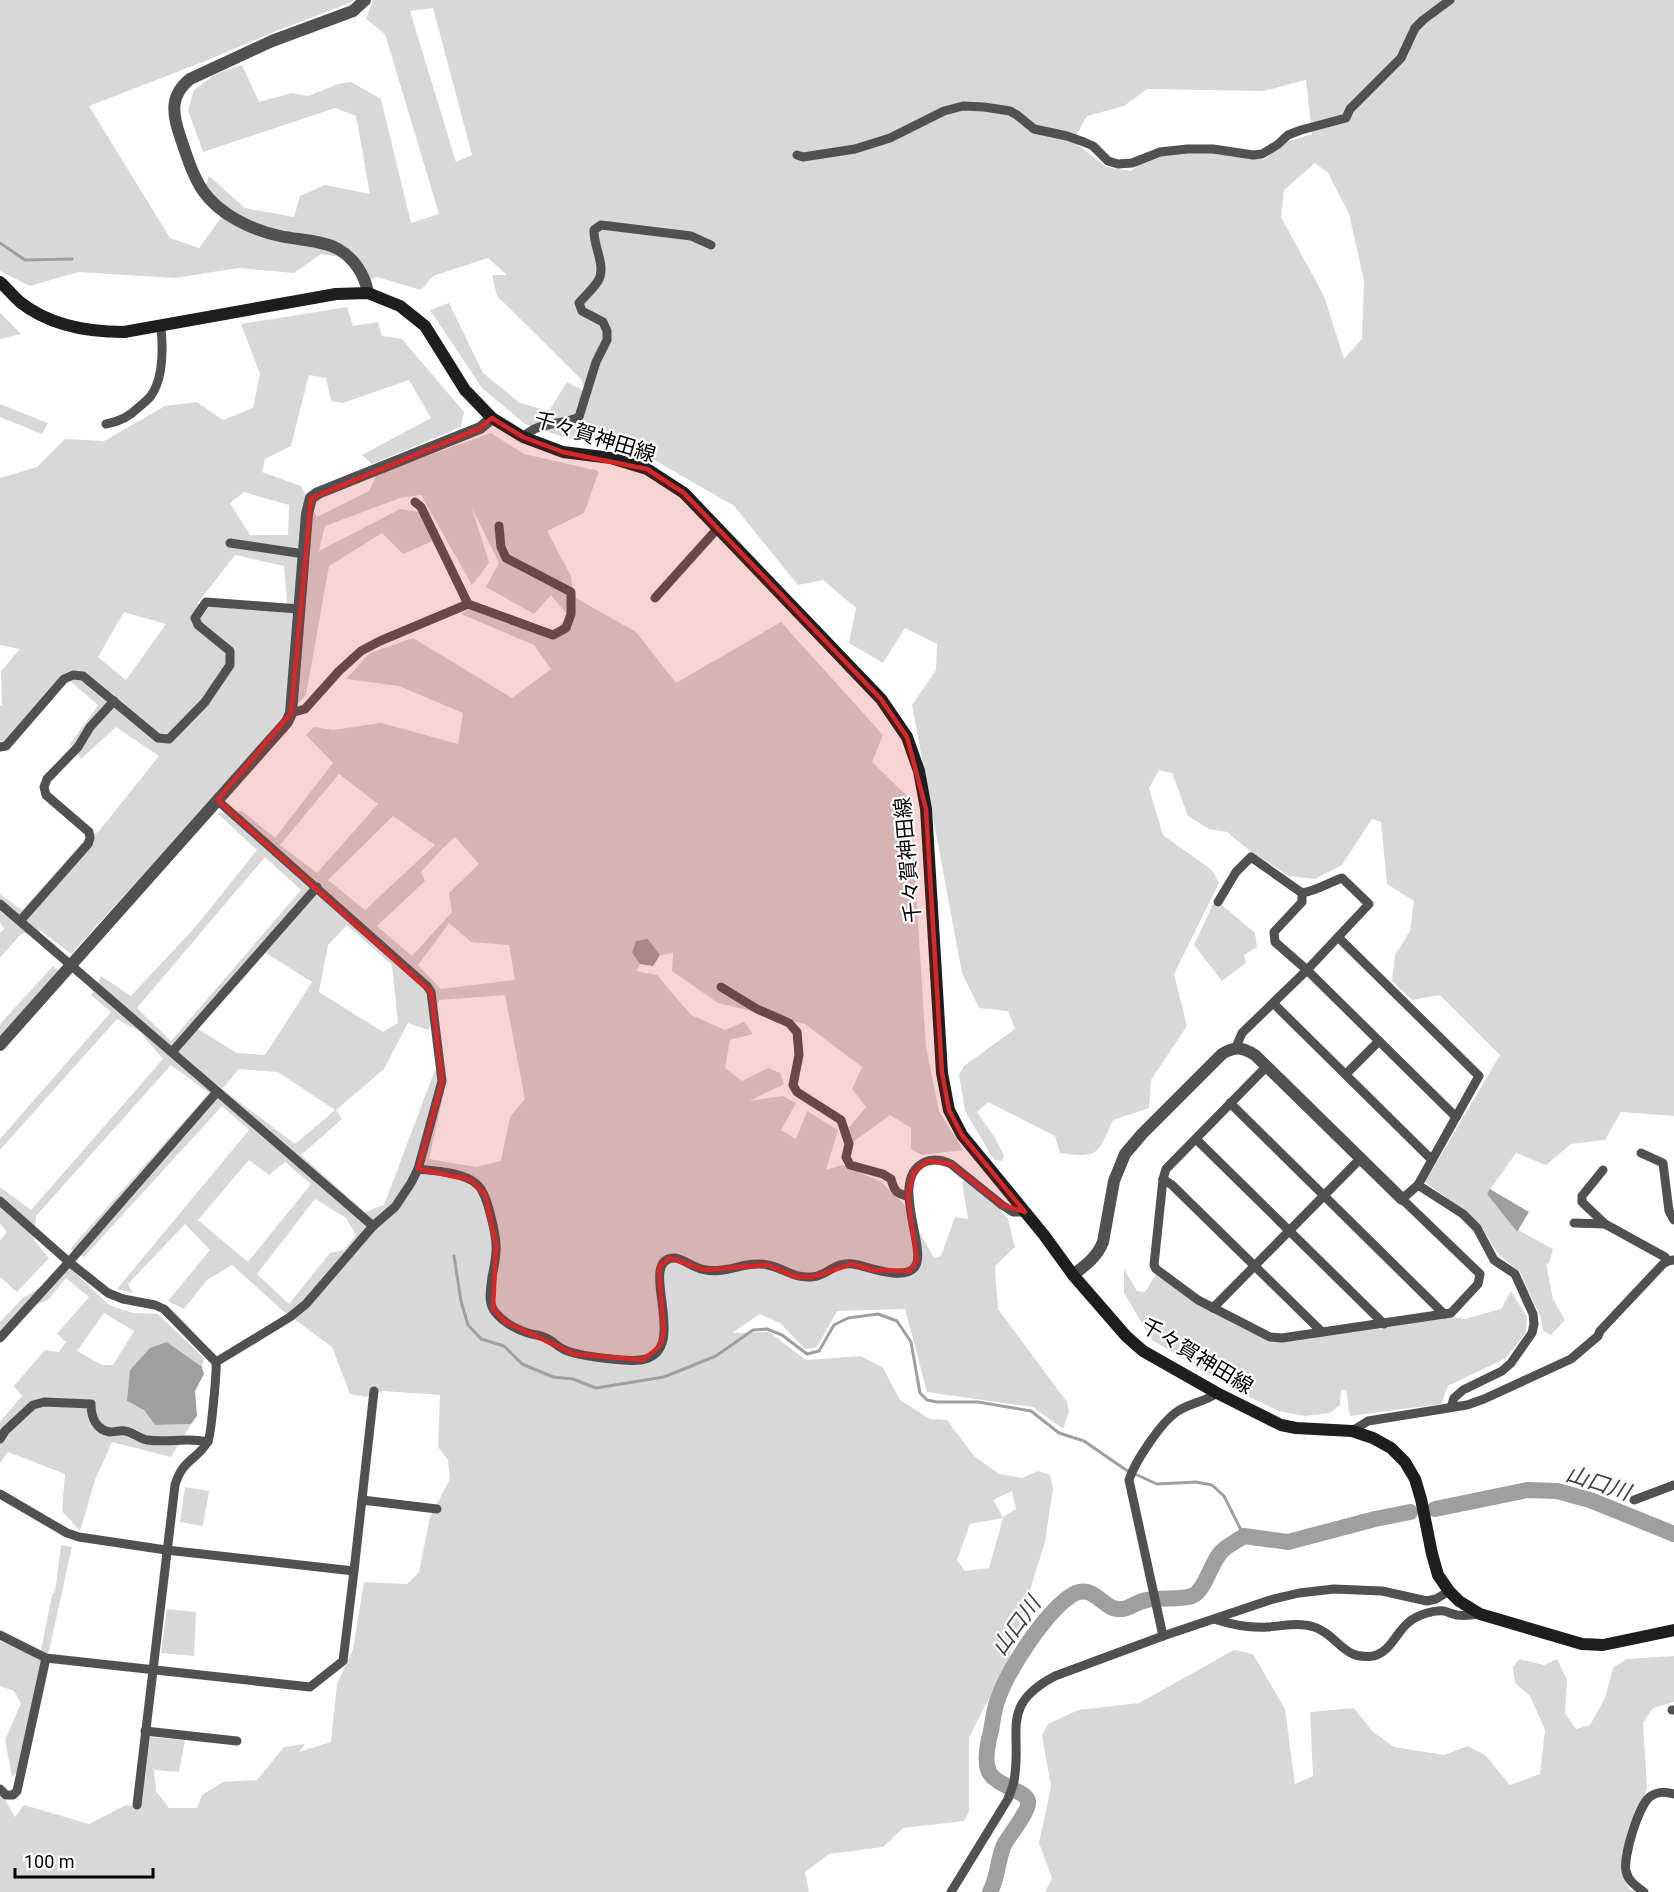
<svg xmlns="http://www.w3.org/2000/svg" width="1674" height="1892" font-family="Roboto,'Noto Sans JP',sans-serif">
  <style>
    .green { fill: #d8d8d8; fill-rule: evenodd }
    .water { fill: #9f9f9f }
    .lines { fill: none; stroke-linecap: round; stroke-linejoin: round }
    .stream { stroke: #9f9f9f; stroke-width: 3 }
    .river { stroke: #9f9f9f; stroke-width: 16 }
    .minor { stroke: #515151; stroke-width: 9 }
    .tertiary { stroke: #515151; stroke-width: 12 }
    .secondary { stroke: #1e1e1e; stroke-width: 12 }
    .marked { fill: #d62828; fill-opacity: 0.2; stroke: #d62828; stroke-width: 4.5; stroke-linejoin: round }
    .labels { text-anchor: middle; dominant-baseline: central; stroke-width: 4.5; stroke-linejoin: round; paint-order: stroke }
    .street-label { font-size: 21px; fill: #000; stroke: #fff }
    .water-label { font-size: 22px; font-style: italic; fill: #404040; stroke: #fff }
  </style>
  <rect width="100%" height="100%" fill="#fff"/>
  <!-- green -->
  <g class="green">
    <path d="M0,0h353l-1,2 -76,29 -68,29 -119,46 81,132 29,10 22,-30 -17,-29 5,-13 36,32 49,9 6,-21 25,-11 45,9 -14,-78 -21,-8 -132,44 -15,-42 6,-20 22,-16 26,-9 17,37 33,-9 16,3 30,-12 13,-2 30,17 30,124 28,-9 -54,-180 -19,-15 7,-19h1301v1116l-53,-4 -16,28 -34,4 -25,21 -30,-12 -29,41 29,37h4l33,18 -4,15 -3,-1 7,36 12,21 -14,15 -8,-4 -2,-13 -21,-46 -22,-18 -15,-25 -17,-17 -41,-30 75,-127 -60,-60 -28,5 -20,-19 3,-26 15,-24 4,-30 -27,-17 -6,-62 -9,-3 -30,46 -27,14 -26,-3 -40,-26 -22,-18 -18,-3 -21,-13 -16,-43 -13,-3 -10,18 14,47 49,35 7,13 -45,91 13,52 -36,54 -2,28 -36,12c-16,35 -13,38 -53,33l-5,-17 -67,-34 -11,10 18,26 9,17 -2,6 -8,-1 -29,-49 -6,-36 5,-9 51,-37 -7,-18 -29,-3 -17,-35 -50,-268 24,-35 1,-26 -32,-16 -22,35 -34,-20 7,-35 -33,-28 -25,5 -64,-79 -102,-59 -62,-8 -45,-15 -43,-36 -52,-78 19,-7 34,70 37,30 29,8 18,-29 19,10 -5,-13 -84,-83 -5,-21h15l-19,-17 -55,18 -12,14 -44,-13 -9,4 -21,-23 -26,-4 -27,19 -56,-5 -63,10 -97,-6 -48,14 -30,-15zM433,8l39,147 -16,7 -46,-151zM1306,80l6,54 -29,9 -19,17 -60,-11 -52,4 -21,18 -25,-4 -33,-26 14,-25 37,-10 23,-17 116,2zM1315,163l13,10 21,41 15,67 -2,58 -18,20 -20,-63 -43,-79 3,-27z"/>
    <path d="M347,307l6,19 25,-4 4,14 20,3 62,73 -3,15 -89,37 -10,-9 69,-37 -22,-38 -66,23 -12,-2 -5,-23 -17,-3 -18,71 -26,13 -3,13 39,14 16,31 52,-26 8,-17 114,-41 33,21 75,17 -15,42 -37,18 24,45 3,21 62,35 40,51 105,-61 102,113 -11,27 38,37 16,248 13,64 24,39 -41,5 -11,-6v-21l-21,-13 -37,27 -6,-12 19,-23 -14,-18 10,-22 -57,-43 -87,-21 -46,-32 1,-18 -13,2 -12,-16 -16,14 8,11 -4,7 21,4 34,40 34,15 19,-8 9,12 -23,6 -5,28 17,13 26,-13 12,5 4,11 -35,17 34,-5 13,7 -15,27 15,9 11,-28 31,19 -12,40 16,-5 38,16 23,22 31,55 7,-2 14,-39 13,2 -6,-37 13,-5 33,42 7,28 -20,19 3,43 69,93 2,10 -6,17 -30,-22 -106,-15 -22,-83 -68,2 -20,36 -12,2 -25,-26 -20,-9 -28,19 37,-1 37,28 55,-4 22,12 17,32 30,19 17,1 27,36 25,18 23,4 16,-7 12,4 3,14 -8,53 -36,116 -40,80v74l-5,9 -61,7 -20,19 -54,7 -24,18 4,20h-809v-101l15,26 9,-12 65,19 37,-19 14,3 8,-71 37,3 -6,32 -25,-2 2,21 13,17h28l5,-13 21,-13 34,-2 27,-33 21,-3 -6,8 32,-10 6,-58 16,-35 11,-67 43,2 12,-12 11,-55 20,-38 -2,-19 -10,-13 2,-52 -57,-4 -17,6 -16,-3 -18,-47 -50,-37 -50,-45 -25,15 -23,29 -16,-8 42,-51 -25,-26 -57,60 5,9 -16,-4 132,-159 -27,-24 -138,151 -14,-8 139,-156 -38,-28 -135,151 -2,24 15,18 -32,34 -17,-15v-37l7,-8 -7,-8v-37l31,23 132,-151 -24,-28 -22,-12 -117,131v-11l111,-127 -20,-17 10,-19 30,20 66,-71 60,-75 -40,-37 25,-2 33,27 58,-75 -27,-28 8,-8 19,3 48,-7 77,21 5,-31 -64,-27 -53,-7 24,-26 43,-15 99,60 39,-29 -17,-24 -73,-31 8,-5 86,22 13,-15 -17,-21 -17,19 -48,-27 13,-24 -27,-55 17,55 -17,22 -51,-90 -21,3 -75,28 -6,25 81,-42 19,3 16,28 -32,14 -21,-21 -53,33 -23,129 -235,259 -30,-23 -20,3 -21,24v-25l4,-4 -4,-7v-28l22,16 62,-69 15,-10 60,-75 -43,-29 -35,32 -11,-15 28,-39 -28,-24 -15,2 -55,67v-45l2,1 -1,-35 19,-22 -20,-4v-167l37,-11 28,-28 39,2 61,-35 32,-4 26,18 30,-12 7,-34 -19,-50zM244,492l45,13 -1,30h-38l-20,-32zM235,555l49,11 4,46 -91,-8zM124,612l42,12 -40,56 -28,-23zM339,774l39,30 -61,69 -37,-28zM393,816l42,29 -70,65 -37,-30zM455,837l24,27 -30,29 3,19 -40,44 -35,-30 48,-45 -4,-9 22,-24zM265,857l36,33 -130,151 -34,-33zM449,923l22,19 38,3 6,35 -74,9 -23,-24zM347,925l45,40 6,58 -15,9 -64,-40 9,-47zM266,953l46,29 -47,73 -28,-2 -39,-24zM505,995l20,104 -15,18 -9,44 -25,6 -47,-8 18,-81 -12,-8 -51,135 -19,7 -64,-57 41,-36 -6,-9 48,-41 24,-46 20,7 11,-30zM239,1069l39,3 57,38 -40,34 -73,-55zM249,1160l20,15 16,-13 26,22 -63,78 -50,-42zM315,1199l31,19 10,17 -12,15 -14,3 -41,51 -32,-30zM1012,1491l4,18 -13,8 -10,-17zM1003,1518l-14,50 -24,3 -8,-11 13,-36z"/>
    <polygon points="0,313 21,334 0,339"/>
    <polygon points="0,404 48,423 42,434 0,417"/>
    <polygon points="1213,904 1222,905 1255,933 1257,947 1244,955 1246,963 1222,981 1194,945"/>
    <polygon points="53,966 61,973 0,1040 0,1024"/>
    <path d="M70,1268l39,37 24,8 25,1 46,44 -2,9 -35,-25 -40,59 17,9 11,15 36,-1 -20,33 -59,-15 -17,38 -15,51 -18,-20 3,-37 -57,-22 -8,11v-41l22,-26 -8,-10 31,-36 14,2 7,-10 -9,-8 32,-37 -23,-19 -18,22 -24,10 -24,28v-16l23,-24zM104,1313l30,18 -21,34h-11l-25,-14z"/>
    <polygon points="1124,1269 1137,1291 1145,1292 1156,1274 1273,1341 1452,1317 1465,1319 1501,1309 1511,1291 1527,1317 1526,1332 1506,1358 1448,1386 1441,1404 1350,1416 1346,1390 1341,1390 1340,1405 1330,1413 1305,1416 1278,1411 1233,1389 1152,1340 1124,1293"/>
    <polygon points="185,1487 209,1491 203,1526 180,1522"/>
    <polygon points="61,1545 72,1547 49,1651 42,1660 18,1771 12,1777 5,1740 21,1703 14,1691 0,1686 0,1641 32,1654 41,1650 52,1595 55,1592"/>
    <polygon points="167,1609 196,1612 194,1656 161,1653"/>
    <polygon points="1234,1650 1253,1654 1285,1709 1295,1784 1313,1776 1310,1712 1354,1708 1372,1731 1394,1747 1444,1755 1468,1746 1485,1755 1510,1785 1540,1774 1545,1730 1530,1696 1515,1683 1513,1667 1519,1659 1544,1665 1557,1659 1567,1680 1565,1713 1576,1729 1590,1725 1605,1698 1613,1668 1626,1659 1674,1656 1674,1702 1653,1708 1643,1723 1647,1788 1622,1855 1622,1874 1629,1889 1648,1892 1045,1892 1052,1878 1039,1843 1051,1787 1042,1735 1048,1724 1078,1710 1139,1703"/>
  </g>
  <!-- water -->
  <g class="water">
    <polygon points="648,939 660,955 653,966 640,964 632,953 636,941"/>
    <polygon points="1490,1189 1529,1212 1517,1232 1487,1194"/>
    <polygon points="167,1342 202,1367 204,1374 195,1391 197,1416 191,1424 155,1425 144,1410 127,1401 130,1370 150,1348"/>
  </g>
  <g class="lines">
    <!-- stream -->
    <g class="stream">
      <polyline points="0,243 25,260 72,259"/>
      <polyline points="454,1256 461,1301 468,1325 481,1339 504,1346 522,1364 553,1377 573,1379 596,1388 664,1377 716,1356 753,1330 767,1329 782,1335 807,1354 819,1351 834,1325 848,1318 878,1314 897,1321 911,1342 920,1393 927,1400 937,1402 978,1402 1031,1411 1059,1433 1084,1441 1126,1470 1157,1484 1196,1482 1212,1485 1224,1496 1244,1536"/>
    </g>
    <!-- river -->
    <g class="river">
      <polyline points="1435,1509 1527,1490 1557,1491 1590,1500 1674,1534"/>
      <path d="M990,1892c8,-14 7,-31 14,-47 5,-10 26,-34 24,-44 -3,-11 -32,-15 -39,-29 -5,-11 -1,-30 2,-41 2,-11 3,-24 8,-35 11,-29 45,-81 70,-99 20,-15 30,5 44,11 13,5 21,-6 34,-8 12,-3 35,0 45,-4 14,-6 18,-33 30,-45 6,-6 15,-10 22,-15l44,6 87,-23 35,-7"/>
    </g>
    <!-- minor -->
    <g class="minor">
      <polyline points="797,155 803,157 855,149 890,138 944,111 963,106 984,107 1010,111 1017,115 1034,129 1067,136 1084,142 1093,146 1108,161 1118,164 1132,163 1160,152 1187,149 1213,149 1253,155 1262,154 1277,145 1288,135 1301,130 1346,118 1350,109 1401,58 1415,28 1423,20 1450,0"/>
      <path d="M106,424c13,-2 24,-8 33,-17 4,-3 8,-7 11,-10 14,-18 13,-49 11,-70"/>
      <path d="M523,437c16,-16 37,-11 56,-20l17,-55 11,-22v-9l-4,-9 -21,-11 -3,-8c6,-7 14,-14 19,-22 9,-14 -5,-35 -4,-51l7,-5 90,11 20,9"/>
      <polyline points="230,543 304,554"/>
      <polyline points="655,598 717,529"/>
      <polyline points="468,604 553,635 566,628 571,614 571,592 506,558 501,547 499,526"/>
      <polyline points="291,713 305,709 339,671 361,651 380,641 468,604 421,507 415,502"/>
      <polyline points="0,747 6,746 64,679 73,675 83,676 158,738 169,739 205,702 230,665 230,651 198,625 195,618 206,602 299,609"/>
      <path d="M1302,893c14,-2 26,-10 40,-15l27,26 -31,33"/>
      <polyline points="1218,902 1236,872 1251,857 1302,893 1302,902 1274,932 1275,942 1307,970 1456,1117"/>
      <polyline points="0,904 373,1226"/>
      <polyline points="20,921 88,844 90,838 89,832 46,795 44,787 47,779 78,747 90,727 114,701"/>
      <path d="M721,987l36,22 32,14 8,9 2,23 -6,30 4,7 44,28 8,24 -3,13 4,8 33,9 8,5c3,11 5,15 17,17"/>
      <polyline points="1273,1003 1432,1160"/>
      <polyline points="1236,1047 1242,1033 1307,970 1338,937 1479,1076 1418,1185 1402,1199 1480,1274 1478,1284 1451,1313 1282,1338 1270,1337 1198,1300 1156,1269 1154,1265 1163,1179 1166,1169 1267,1066"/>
      <polyline points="172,1052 317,887"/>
      <polyline points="1346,1074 1379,1041"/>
      <polyline points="1230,1103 1444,1314"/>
      <polyline points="1196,1139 1384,1324"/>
      <polyline points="1641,1153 1663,1163 1669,1211 1674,1220"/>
      <path d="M418,1169c17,2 38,3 53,11 5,3 10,7 12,13 5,8 13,42 13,52 1,10 -2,22 -4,32 -1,11 -5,25 3,35 8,10 21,17 33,21 6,2 13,2 18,5 7,3 12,9 19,12 13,6 61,12 76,10 52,-8 -5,-99 32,-102 9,-1 21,11 33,12 21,4 41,-10 62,-5 17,4 25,13 43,12 16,0 23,-16 42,-13 14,2 49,17 61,4 16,-16 -27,-89 11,-106 9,-4 17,-2 26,2l51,41 11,7h12"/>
      <polyline points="1603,1170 1582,1196 1582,1202 1605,1224 1665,1257 1668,1261"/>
      <polyline points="1163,1179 1172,1185 1322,1332"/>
      <polyline points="1418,1185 1463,1214 1477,1228 1494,1260 1515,1274 1533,1314 1534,1324 1532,1333 1511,1363 1502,1371 1463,1390 1454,1398 1451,1407"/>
      <path d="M0,1201l69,61 39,31 15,6 32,6 9,4 52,53c1,8 -5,74 -8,79 -10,19 -25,17 -33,44l-38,320"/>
      <polyline points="1574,1223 1605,1224"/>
      <polyline points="1213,1308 1361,1158"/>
      <polyline points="0,1338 69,1262 217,1092"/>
      <polyline points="216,1362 290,1317 306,1304 373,1226 395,1207 411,1183 418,1169 442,1081 431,992 427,986 217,800"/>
      <polyline points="1352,1431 1368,1421 1467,1405 1484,1399 1571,1359 1598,1336 1600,1331 1663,1264 1668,1261 1674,1260"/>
      <path d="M0,1439l5,-8 28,-26 11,-3 47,2c0,13 5,26 19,28 5,0 10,-2 15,-1 7,1 14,7 22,9 20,3 41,-3 61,2"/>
      <polyline points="0,1494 67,1533 79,1537 166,1550 354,1571 343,1661 310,1687 46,1658 0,1635"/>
      <polyline points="362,1500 437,1509"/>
      <polyline points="1634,1500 1674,1485"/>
      <polyline points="354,1571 374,1391"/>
      <path d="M1214,1619c18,6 35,9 54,8 15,-1 31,-5 46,0 23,7 29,34 59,29 18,-4 23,-24 36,-34 8,-7 24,-12 35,-11 4,1 8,3 13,4 7,1 16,0 23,-1"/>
      <path d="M1163,1636l-34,-156c6,-19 33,-59 49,-69 12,-8 27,-9 39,-18"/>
      <polyline points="1672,1710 1674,1710"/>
      <polyline points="145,1731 237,1741"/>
      <polyline points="0,1789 6,1795 13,1795 17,1791 46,1658"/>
      <path d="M951,1892l57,-93c2,-6 5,-12 6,-18 9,-49 -16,-75 41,-105l108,-40 107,-36 29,-7 35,-4 48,2 45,10 9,-2 13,-8"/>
      <path d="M1644,1892c-8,-6 -16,-11 -18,-21 -3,-14 13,-68 25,-75 8,-5 15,-4 23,-2"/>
    </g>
    <!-- tertiary -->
    <g class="tertiary">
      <path d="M365,0l-12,11 -81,30 -82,38c-20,16 -18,34 -10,57 6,18 12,38 23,55 17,24 49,39 77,45 18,4 41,4 58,13 16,9 27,26 30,44"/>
      <polyline points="0,1045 287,722 291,713 307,514 311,498 318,493 480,428 492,418"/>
      <path d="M1073,1275c13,-10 24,-18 30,-33l11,-61 11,-27 17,-20 80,-80c13,-8 20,-7 33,1l147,144"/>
    </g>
    <!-- secondary -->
    <path class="secondary" d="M0,282c7,6 13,14 20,20 30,24 68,30 104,30l212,-38 32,-1 32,13 25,20 40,64 27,28 31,19 40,15 48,6 36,11 37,24 197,206 26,38 12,34 7,38 16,264 7,37 13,25 82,100 29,40 53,61 17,15 74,42 64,32 15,3 56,3 21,7 18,10 14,14 10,17 6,20 11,55 6,21 11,16 10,10 21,13 102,30 21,1 71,-15"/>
  </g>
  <!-- marked area -->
  <path class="marked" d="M492,418l31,19 40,15 84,17 37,24 197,206 26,38 19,72 16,264 7,37 13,25 63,77 -23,-7 -51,-41 -23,-3 -14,11 -6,24 9,65 -7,10 -38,-1 -20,-6 -39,13h-18l-27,-12 -64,5 -34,-12 -11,9 5,66 -4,13 -17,14 -69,-6 -69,-32 -12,-13 3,-64 -11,-50 -14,-15 -53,-11 24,-88 -11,-89 -214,-192 74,-87 20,-215 169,-70z"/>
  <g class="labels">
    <!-- street labels -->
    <g class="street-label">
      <text transform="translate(595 437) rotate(17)">千々賀神田線</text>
      <text transform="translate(908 860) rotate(-95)">千々賀神田線</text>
      <text transform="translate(1197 1356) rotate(31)">千々賀神田線</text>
    </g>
    <!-- water labels -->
    <g class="water-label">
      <text transform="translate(1598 1483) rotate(18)">山口川</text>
      <text transform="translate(1016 1626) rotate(-54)">山口川</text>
    </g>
  </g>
  <!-- scale -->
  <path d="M15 1868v9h138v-9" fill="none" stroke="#000000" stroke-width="3"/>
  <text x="24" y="1868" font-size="18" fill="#000000" stroke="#ffffff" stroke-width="4.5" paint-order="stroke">100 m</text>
</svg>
